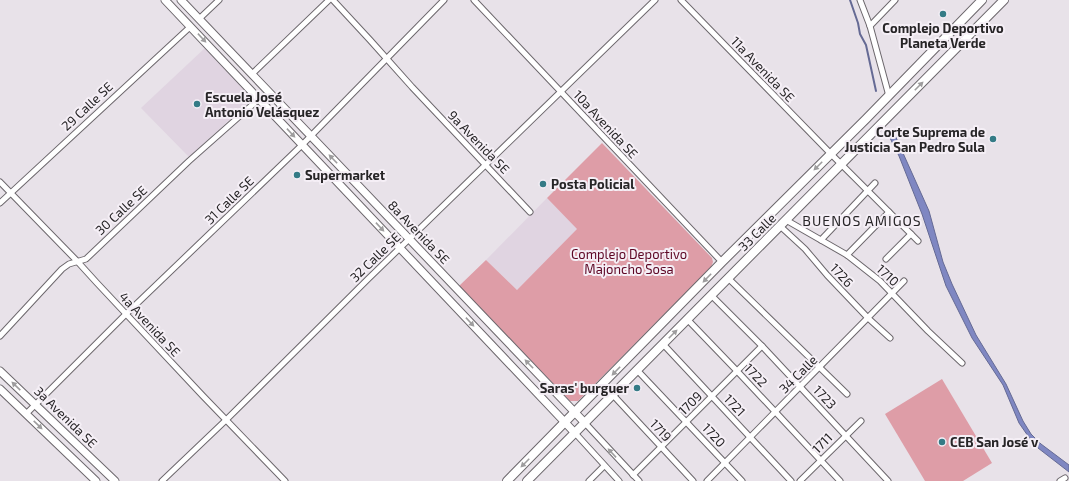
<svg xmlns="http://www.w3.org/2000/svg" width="1069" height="481" font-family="'Exo 2',sans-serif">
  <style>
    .built { fill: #e0d4e1 }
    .green { fill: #de9da7 }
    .water { fill: #7f87c2; stroke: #656a94 }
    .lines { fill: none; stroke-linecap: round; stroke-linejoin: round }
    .stream { stroke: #656a94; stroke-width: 2 }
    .street-casing { stroke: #6c676c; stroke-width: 7 }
    .secondary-casing { stroke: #6c676c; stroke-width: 9 }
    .primary-casing { stroke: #6c676c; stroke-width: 10 }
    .street { stroke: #fff; stroke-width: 5 }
    .secondary { stroke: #fff; stroke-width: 7 }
    .primary { stroke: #fff; stroke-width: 8 }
    .oneway { fill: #9e9d9e }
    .poi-dot { fill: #347b86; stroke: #f5eff6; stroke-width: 1.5 }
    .labels { text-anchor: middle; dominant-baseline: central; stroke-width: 4; stroke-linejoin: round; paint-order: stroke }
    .poi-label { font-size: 13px; font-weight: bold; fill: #272527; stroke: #f5eff6; text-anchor: start }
    .street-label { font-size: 13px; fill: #272527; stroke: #f5eff6 }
    .park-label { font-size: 13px; fill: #5d0624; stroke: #f5eff6 }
    .neighbourhood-label { font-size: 14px; letter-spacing: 1px; fill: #272527; stroke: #f5eff6 }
  </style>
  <rect width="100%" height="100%" fill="#e8e2e9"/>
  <!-- built -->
  <g class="built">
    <polygon points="205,48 252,99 189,157 141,108"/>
    <polygon points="547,198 578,229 517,290 486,260"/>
  </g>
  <!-- green -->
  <g class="green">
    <polygon points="602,143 712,258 713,262 711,267 578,401 570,401 459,286 486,260 517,290 577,229 547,198"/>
    <polygon points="942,379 992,463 963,481 925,481 885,414"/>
  </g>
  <!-- water -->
  <polygon class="water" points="892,132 894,133 929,211 943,262 952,284 976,335 1006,384 1023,421 1031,434 1041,444 1069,465 1069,472 1038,448 1028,436 1019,423 1003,385 972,338 946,286 922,214 899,156 889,136 890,133"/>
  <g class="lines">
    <!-- stream -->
    <polyline class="stream" points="850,0 858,23 860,34 866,45 876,91"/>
    <defs>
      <g id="street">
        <polyline points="333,0 370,40 412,87 530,212"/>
        <polyline points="474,0 722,262"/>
        <polyline points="681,0 831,154 918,241"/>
        <polyline points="860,0 870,26 889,96"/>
        <polyline points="199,19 219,0"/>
        <polyline points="870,26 895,0"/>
        <polyline points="252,74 329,0"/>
        <polyline points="0,182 77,261 97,283 203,396 285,481"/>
        <polyline points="0,203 190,27"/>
        <polyline points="786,220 847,255 880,281 928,331 962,363"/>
        <polyline points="780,226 805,249 827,275 868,318 890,338"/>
        <polyline points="821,240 875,183"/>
        <polyline points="847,255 889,212"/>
        <polyline points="886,259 911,234"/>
        <polyline points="728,278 847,394"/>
        <polyline points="711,295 762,346 888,481"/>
        <polyline points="687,319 737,371 840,481"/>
        <polyline points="0,336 62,269 69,264 86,259 189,161 259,99"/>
        <polyline points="663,344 791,481"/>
        <polyline points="637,370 742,481"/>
        <polyline points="613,395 693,481"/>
        <polyline points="26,414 126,314 302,145 444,0"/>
        <polyline points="585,423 639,481"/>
        <polyline points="575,433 619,481"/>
        <polyline points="633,475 762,346"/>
        <polyline points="162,481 226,420 368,279 655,0"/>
        <polyline points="589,481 604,466"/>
        <polyline points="707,481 904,281"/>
        <polyline points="800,481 861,421"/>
        <polyline points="1060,481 1065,478"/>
      </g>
      <g id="secondary">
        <polyline points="165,0 575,433"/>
        <polyline points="181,0 585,423"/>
        <polyline points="0,371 115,481"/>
        <polyline points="0,389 96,481"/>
      </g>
      <g id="primary">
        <polyline points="507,481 722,262 866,119 982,0"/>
        <polyline points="527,481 1004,0"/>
      </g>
    </defs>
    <!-- street casing -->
    <use href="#street" class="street-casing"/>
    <!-- secondary casing -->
    <use href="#secondary" class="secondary-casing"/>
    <!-- primary casing -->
    <use href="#primary" class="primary-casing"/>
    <!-- street -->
    <use href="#street" class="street"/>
    <!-- secondary -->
    <use href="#secondary" class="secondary"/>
    <!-- primary -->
    <use href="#primary" class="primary"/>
  </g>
  <!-- one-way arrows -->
  <defs><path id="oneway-solid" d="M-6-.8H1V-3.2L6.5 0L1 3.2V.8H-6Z"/></defs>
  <g class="oneway">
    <use href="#oneway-solid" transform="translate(202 38) rotate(47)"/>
    <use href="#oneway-solid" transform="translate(919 86) rotate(-45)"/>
    <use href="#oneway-solid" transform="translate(291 133) rotate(47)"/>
    <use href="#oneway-solid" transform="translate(333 159) rotate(-134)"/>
    <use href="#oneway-solid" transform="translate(818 166) rotate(135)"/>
    <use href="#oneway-solid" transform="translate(380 227) rotate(47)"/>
    <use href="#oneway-solid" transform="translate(707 278) rotate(134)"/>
    <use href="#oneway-solid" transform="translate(470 322) rotate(47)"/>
    <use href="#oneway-solid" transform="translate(673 334) rotate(-45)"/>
    <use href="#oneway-solid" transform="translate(529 364) rotate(-134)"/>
    <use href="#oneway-solid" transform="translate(616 371) rotate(134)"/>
    <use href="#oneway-solid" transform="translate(16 386) rotate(-136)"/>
    <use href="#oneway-solid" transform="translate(38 425) rotate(44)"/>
    <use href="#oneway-solid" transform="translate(612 453) rotate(-133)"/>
    <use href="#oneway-solid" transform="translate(525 463) rotate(135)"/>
  </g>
  <!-- markers -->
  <g class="poi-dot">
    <circle cx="943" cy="14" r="4"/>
    <circle cx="197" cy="104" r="4"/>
    <circle cx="993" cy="139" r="4"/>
    <circle cx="297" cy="175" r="4"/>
    <circle cx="543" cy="184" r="4"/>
    <circle cx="637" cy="388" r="4"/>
    <circle cx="942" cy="442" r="4"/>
  </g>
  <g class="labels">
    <!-- poi labels -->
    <g class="poi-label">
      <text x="943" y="28" text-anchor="middle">Complejo Deportivo<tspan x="943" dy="15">Planeta Verde</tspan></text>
      <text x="205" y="97">Escuela José<tspan x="205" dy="15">Antonio Velásquez</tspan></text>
      <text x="985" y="132" text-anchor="end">Corte Suprema de<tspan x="985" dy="15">Justicia San Pedro Sula</tspan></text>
      <text x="305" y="175">Supermarket</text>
      <text x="551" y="184">Posta Policial</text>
      <text x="629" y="388" text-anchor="end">Saras' burguer</text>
      <text x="950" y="442">CEB San José v</text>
    </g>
    <!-- street labels -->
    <g class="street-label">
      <text transform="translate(763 69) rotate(46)">11a Avenida SE</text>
      <text transform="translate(87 106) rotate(-43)">29 Calle SE</text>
      <text transform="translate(606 124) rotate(47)">10a Avenida SE</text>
      <text transform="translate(479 142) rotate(46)">9a Avenida SE</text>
      <text transform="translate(229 200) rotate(-44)">31 Calle SE</text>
      <text transform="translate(121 210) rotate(-43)">30 Calle SE</text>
      <text transform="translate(419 232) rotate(46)">8a Avenida SE</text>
      <text transform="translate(757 232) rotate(-45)">33 Calle</text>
      <text transform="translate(375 257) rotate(-44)">32 Calle SE</text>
      <text transform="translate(842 275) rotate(47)">1726</text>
      <text transform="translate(888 275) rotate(43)">1710</text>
      <text transform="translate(150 324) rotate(47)">4a Avenida SE</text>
      <text transform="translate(798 374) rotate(-45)">34 Calle</text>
      <text transform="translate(756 375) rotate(47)">1722</text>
      <text transform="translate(825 397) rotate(47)">1723</text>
      <text transform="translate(690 403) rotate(-45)">1709</text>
      <text transform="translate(735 405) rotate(47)">1721</text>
      <text transform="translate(66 417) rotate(44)">3a Avenida SE</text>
      <text transform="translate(661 430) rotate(47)">1719</text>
      <text transform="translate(714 435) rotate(47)">1720</text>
      <text transform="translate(822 443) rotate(-45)">1711</text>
    </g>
    <!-- park labels -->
    <g class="park-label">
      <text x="629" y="254">Complejo Deportivo<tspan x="629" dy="15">Majoncho Sosa</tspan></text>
    </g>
    <!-- neighbourhood labels -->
    <g class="neighbourhood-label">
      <text x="862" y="220">BUENOS AMIGOS</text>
    </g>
  </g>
</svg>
